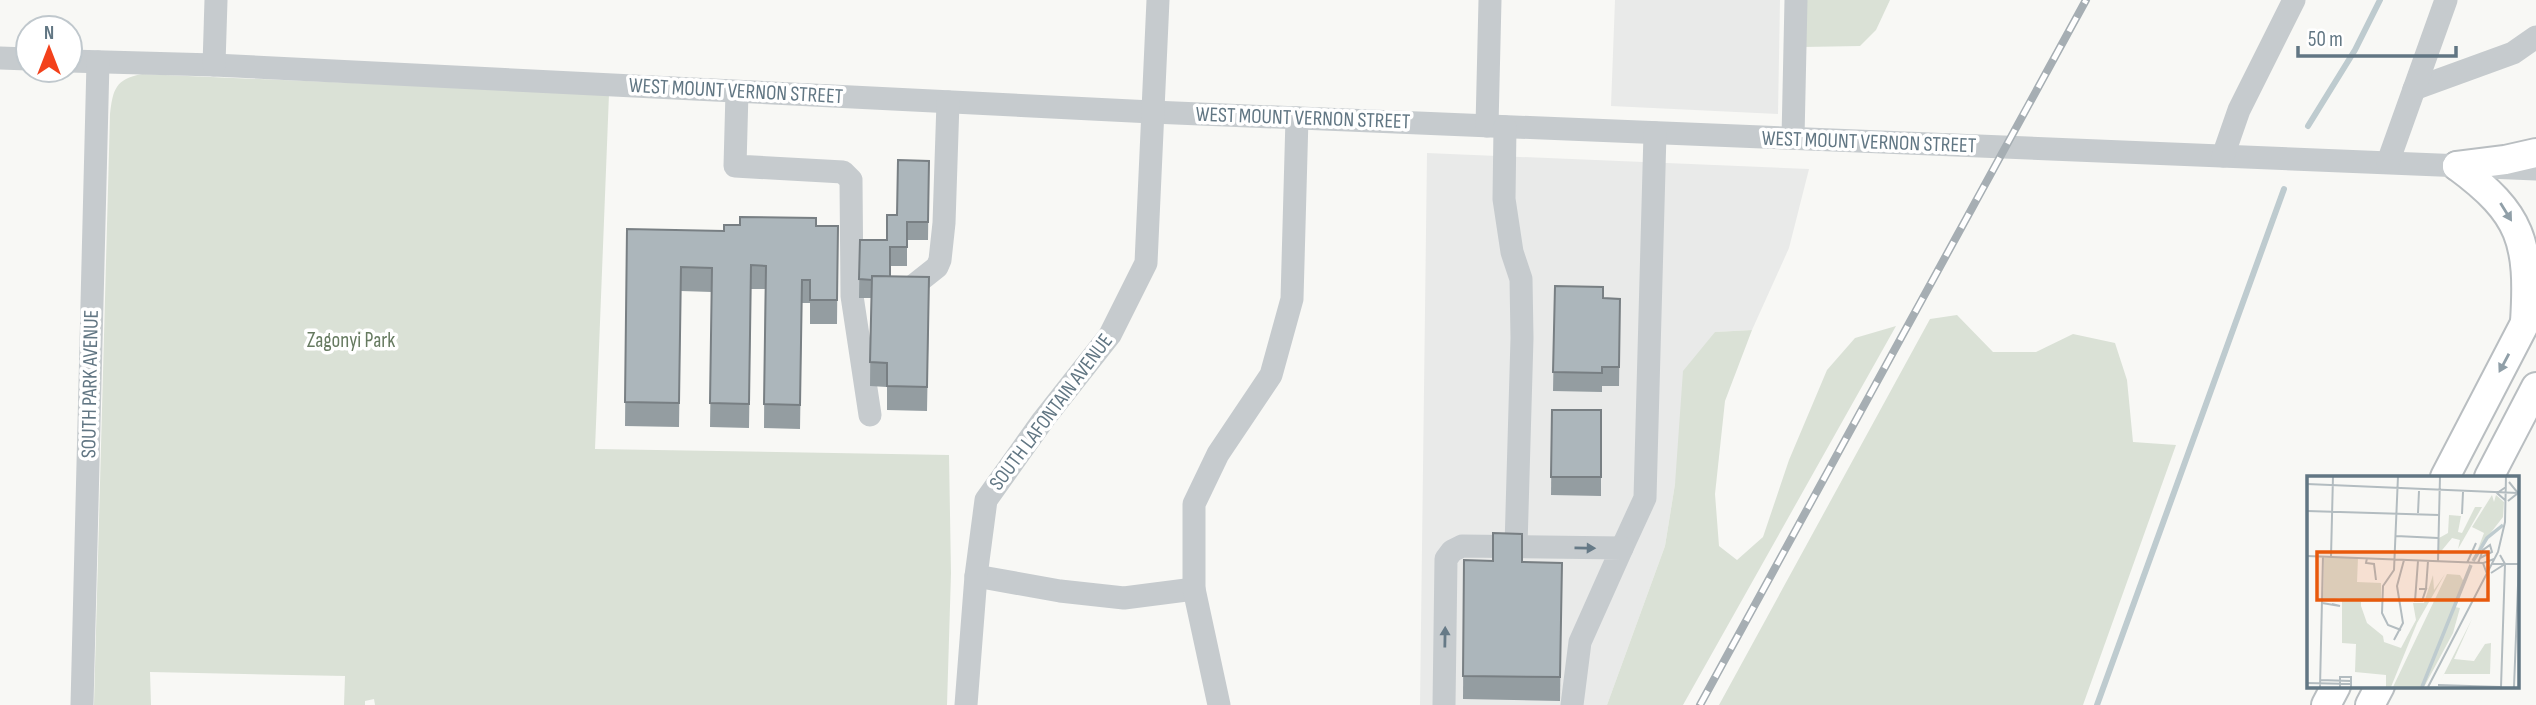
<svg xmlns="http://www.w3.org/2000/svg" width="2536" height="705" font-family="'Sofia Sans Condensed',sans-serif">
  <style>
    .built { fill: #e9eae9 }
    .green { fill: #dae1d6 }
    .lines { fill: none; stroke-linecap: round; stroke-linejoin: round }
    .stream { stroke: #becbcf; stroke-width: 6 }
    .major-casing { stroke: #b9bec1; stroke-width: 32 }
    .minor { stroke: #c6cbce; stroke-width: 23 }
    .major { stroke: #fff; stroke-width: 28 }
    .rail-casing { stroke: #a6aeb3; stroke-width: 8 }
    .rail { stroke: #fff; stroke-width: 5; stroke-dasharray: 16; stroke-linecap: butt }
    .wall { fill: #949da1 }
    .building { fill: #acb6bb; stroke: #787f83; stroke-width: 2 }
    .oneway { fill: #909fa8 }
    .oneway2 { fill: #667a87 }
    .labels { text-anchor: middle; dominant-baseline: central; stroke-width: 7; stroke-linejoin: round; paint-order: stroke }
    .street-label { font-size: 21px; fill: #617683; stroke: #fff }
    .park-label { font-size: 21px; fill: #667a60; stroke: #fff }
    .inset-river { fill: none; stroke: #becbcf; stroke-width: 3.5 }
    .inset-road { fill: none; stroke: #b3bcc0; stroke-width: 2 }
    .view { fill: #e8590c; fill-opacity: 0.15; stroke: #e8590c; stroke-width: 3.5 }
    .inset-edge { fill: none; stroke: #617683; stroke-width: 3.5 }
  </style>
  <rect width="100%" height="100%" fill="#f8f8f5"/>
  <!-- built -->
  <g class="built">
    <polygon points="1615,0 1780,0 1778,114 1611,106"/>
    <polygon points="1427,153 1809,169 1789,248 1752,330 1715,332 1675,484 1665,546 1607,705 1420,705"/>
  </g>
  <!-- green -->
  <g class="green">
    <polygon points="1805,0 1890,0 1876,30 1860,46 1803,47"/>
    <path d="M142,74l467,20 -14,355 354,6 2,118 -4,132h-572l-1,-6 -9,2v4h-21l1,-29 -195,-4 1,33h-57l16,-591c3,-24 5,-35 32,-40z"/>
    <polygon points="1957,315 1993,352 2036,352 2073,334 2115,343 2127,380 2133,442 2176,445 2083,705 1719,705 1930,319"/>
    <polygon points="1896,326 1683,705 1607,705 1665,546 1675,484 1683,371 1715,332 1752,330 1725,401 1715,494 1719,546 1737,560 1763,537 1789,460 1827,370 1855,338"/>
  </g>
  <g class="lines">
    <!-- stream -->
    <g class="stream">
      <polyline points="2308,126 2355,50 2380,0"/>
      <polyline points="2097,705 2284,189"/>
    </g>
    <defs>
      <g id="major">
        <path d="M2457,166c65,48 73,76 68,156"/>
        <polyline points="2457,166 2505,160 2536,153"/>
        <polyline points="2445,477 2536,302"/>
        <polyline points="2489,477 2536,387"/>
        <polyline points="2326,705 2336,686"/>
        <polyline points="2370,705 2380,686"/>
      </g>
    </defs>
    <!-- major casing -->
    <use href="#major" class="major-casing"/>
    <!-- minor -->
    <g class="minor">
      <polyline points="0,58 28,59"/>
      <polyline points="70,61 214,65 1152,112 2536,169"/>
      <polyline points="214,65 216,0"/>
      <polyline points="2414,89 2513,53 2536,37"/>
      <polyline points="737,92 735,166 843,172 851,180 852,296 870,415"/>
      <polyline points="1487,126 1490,0"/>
      <polyline points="1505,127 1504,199 1512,252 1521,279 1522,338 1516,546"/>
      <polyline points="1793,138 1796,0"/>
      <polyline points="2223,156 2239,110 2294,0"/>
      <polyline points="2388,162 2446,0"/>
      <polyline points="913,286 937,267 940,260 944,223 948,102"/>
      <polyline points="1622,548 1645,498 1655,133"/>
      <polyline points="976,576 1060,591 1124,598 1194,589"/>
      <polyline points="82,705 98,62"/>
      <polyline points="966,705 976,576 986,500 1043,420 1110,335 1146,263 1158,0"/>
      <polyline points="1219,705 1194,589 1194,504 1218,454 1271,375 1292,299 1297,118"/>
      <polyline points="1444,705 1446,559 1452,551 1462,546 1622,548 1580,642 1572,705"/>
    </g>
    <!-- major -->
    <use href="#major" class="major"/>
    <defs>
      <polyline id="rail" points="1700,705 2086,0"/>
    </defs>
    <!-- rail casing -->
    <use href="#rail" class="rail-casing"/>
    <!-- rail -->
    <use href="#rail" class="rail"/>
  </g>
  <!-- wall -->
  <g class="wall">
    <polygon points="929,161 928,240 907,240 907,266 890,266 890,277 929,301 927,411 887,410 887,387 870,386 871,298 859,298 860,240 887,240 897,215"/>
    <polygon points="838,226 837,324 810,324 810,303 802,303 800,429 764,428 765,289 751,289 749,428 710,427 712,292 681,291 679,427 625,426 627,229 724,231"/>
    <polygon points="1555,286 1603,298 1620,317 1619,386 1602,386 1602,392 1553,391"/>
    <polygon points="1552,410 1601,410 1601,496 1551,495"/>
    <polygon points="1464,560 1562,563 1560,701 1463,699"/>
  </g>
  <!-- building -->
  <g class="building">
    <polygon points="898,160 929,161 928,222 907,222 907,247 890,247 890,277 872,276 872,280 859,279 860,240 887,240 887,215 897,215"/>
    <polygon points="740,217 816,218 816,226 838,226 837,300 810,300 810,280 802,280 800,405 764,404 766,266 751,265 749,404 710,403 712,268 681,267 679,403 625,402 627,229 724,231 724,225 740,225"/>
    <polygon points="872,276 929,277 927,387 887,386 887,363 870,362"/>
    <polygon points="1555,286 1603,287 1603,298 1620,299 1619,367 1602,367 1602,373 1553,372"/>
    <polygon points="1552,410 1601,410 1601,477 1551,477"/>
    <polygon points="1493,533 1522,534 1522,562 1562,563 1560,677 1463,676 1464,560 1493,561"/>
  </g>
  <!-- one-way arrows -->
  <defs><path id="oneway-solid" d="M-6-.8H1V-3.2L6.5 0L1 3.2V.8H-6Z" transform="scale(1.75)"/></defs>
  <g class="oneway">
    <use href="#oneway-solid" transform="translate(2506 212) rotate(58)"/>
    <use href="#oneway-solid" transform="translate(2504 363) rotate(118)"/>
  </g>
  <g class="oneway2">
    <use href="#oneway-solid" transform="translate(1585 548) rotate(1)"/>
    <use href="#oneway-solid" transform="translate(1445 637) rotate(-89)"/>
  </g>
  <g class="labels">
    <!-- street labels -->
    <g class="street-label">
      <text transform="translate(736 91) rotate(3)">WEST MOUNT VERNON STREET</text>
      <text transform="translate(1303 118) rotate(2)">WEST MOUNT VERNON STREET</text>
      <text transform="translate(1869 142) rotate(2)">WEST MOUNT VERNON STREET</text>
      <text transform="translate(90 384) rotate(-89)">SOUTH PARK AVENUE</text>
      <text transform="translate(1051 412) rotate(-53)">SOUTH LAFONTAIN AVENUE</text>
    </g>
    <!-- park labels -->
    <g class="park-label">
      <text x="351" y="340">Zagonyi Park</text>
    </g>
  </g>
  <!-- overview -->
  <g transform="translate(2307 476)">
    <rect width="212" height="212" fill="#f8f8f5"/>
    <path d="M185,19l2,7 2,-7 8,7 -1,15 -25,32 6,-16 -12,-6zM168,31h7l-24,42 2,-9 -8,-2 -14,17 1,-17 9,-5 1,-18 12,1 -3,16 4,1zM17,82h34l-1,24 24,1v19h-20v4l6,17 16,13 1,6 17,6 15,-28 -3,-17h11l9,-28 1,15 11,-16 -28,49 -26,64h-5v-12l-31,-3 1,-28 -14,-1v-41l-2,-4 -17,3zM140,98l13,1 4,7 -9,25 5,1 -7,25 -29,54h-31zM165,143l-18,40 20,2 11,-17 6,-1 -1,31h-46l-5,10z" fill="#dae1d6"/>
    <path class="inset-river" d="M166,85l14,-23 16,-13M115,211l49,-122"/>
    <path class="inset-road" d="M91,0l-4,94 -11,16 -1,27 6,12 13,5M0,8l211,9M198,24l-8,-7 9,-6M201,25l10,-8 -9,-11M0,35l132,4M111,37l1,-22M155,38l1,-22M89,60l42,2M0,80l176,7M24,81l2,-81M60,82l-1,5 8,1 2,16M111,85l-3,40h7l4,-12h-7M131,85l2,-85M160,87l9,-20M171,87l2,-5 3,-8 7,-5 2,7 -12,6M184,88h28M184,97l14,-9 -5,-9M180,98l-4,-11 11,-4M119,113l2,-28M15,127l18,3 -8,-2M87,164l9,-17 -6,-37 7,-26M13,204l31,1M0,207l44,1M131,209l63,2M13,211l3,-131M33,211v-10h11v10M121,211l70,-135 7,-30 1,-46M194,211l4,-123M207,211l5,-127"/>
    <path class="view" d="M10,76h171v48h-171z"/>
    <rect width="212" height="212" class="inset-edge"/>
  </g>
  <!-- north arrow -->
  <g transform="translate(49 49)"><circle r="33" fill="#ffffff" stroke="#c0c8cd" stroke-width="2"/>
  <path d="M0-5L12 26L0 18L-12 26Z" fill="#f3411b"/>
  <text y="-10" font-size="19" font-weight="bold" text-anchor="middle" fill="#617683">N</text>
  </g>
  <!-- scale -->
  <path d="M2298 46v10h158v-10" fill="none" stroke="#617683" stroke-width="3.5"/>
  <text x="2308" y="46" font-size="21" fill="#617683" stroke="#ffffff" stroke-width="5" paint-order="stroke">50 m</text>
</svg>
